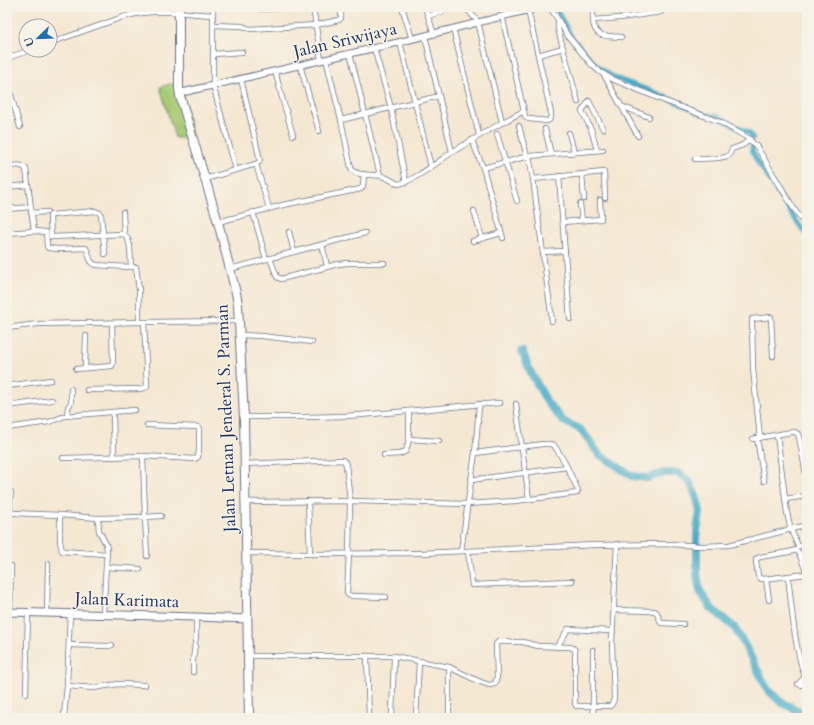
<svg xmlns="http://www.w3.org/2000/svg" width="814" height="725" font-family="Cardo,serif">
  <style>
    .green { fill: #a7ca73; stroke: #617c68 }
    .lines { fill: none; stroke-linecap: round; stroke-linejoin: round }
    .canal { stroke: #47acc7; stroke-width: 5 }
    .river { stroke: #47acc7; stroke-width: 8 }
    .minor-casing { stroke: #677087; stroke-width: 6 }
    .tertiary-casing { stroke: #677087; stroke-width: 8 }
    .secondary-casing { stroke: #677087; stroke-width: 9 }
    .trunk-casing { stroke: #677087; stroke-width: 10 }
    .minor { stroke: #fff; stroke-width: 4.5 }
    .tertiary { stroke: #fff; stroke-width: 6 }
    .secondary { stroke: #fff; stroke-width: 7 }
    .trunk { stroke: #fff; stroke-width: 8 }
    .labels { text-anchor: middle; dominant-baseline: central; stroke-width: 3; stroke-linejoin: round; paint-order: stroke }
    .street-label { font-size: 17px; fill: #1b2f5e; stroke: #f7f3e8 }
  </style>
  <rect width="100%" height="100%" fill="#f7f3e8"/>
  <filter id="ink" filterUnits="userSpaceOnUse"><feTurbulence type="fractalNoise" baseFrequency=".025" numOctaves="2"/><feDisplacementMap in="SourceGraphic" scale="8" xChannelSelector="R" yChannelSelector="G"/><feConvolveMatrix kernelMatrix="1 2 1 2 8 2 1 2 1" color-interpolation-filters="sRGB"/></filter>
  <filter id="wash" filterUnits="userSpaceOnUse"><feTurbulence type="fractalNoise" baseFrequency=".012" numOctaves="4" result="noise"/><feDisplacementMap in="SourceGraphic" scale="16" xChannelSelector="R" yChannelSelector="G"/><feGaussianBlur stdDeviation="0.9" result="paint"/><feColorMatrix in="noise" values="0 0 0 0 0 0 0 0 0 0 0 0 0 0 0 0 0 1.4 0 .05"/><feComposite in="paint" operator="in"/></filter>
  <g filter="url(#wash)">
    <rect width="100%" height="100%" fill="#f5e8d3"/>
    <!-- green -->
    <polygon class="green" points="169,84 180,84 193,138 175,138 160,87"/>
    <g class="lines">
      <!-- canal -->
      <g class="canal">
        <polyline points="555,7 572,38 597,66 615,78 657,93 689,108"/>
        <polyline points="696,112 719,117 749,133 753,138"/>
        <path d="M752,146c0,3 0,6 2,9 4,9 11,18 16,26 12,19 23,37 37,54"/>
      </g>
      <!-- river -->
      <polyline class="river" points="522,351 531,373 547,402 563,421 580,429 589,440 599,454 632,476 648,478 663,473 678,473 689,480 697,499 700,512 697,530 697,575 700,591 711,608 734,627 743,642 768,690 782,703 807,714"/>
    </g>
  </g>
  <g filter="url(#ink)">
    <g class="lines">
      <defs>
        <g id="minor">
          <polyline points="213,7 213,85 236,170"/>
          <polyline points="313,7 321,60"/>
          <polyline points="402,7 412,39"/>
          <polyline points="425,7 434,34"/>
          <polyline points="463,7 468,10 478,22 502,122"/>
          <polyline points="550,7 568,36 591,64 600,72 612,79 665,101 720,122 748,138 757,147 794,209 807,226"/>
          <path d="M593,7c0,9 -2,25 9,28 6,2 14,1 19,2"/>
          <polyline points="260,9 301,7"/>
          <polyline points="428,16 456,7"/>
          <polyline points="502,16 525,116 526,118 529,119 547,121 549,120 551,117 551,113 528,10"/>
          <polyline points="593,20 620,18 661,12"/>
          <polyline points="558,22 558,29 563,48"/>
          <polyline points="213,25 242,26 250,29 316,25 339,20 341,18 341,7"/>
          <polyline points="453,28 479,135"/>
          <polyline points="425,36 452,152"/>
          <polyline points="400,42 431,167"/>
          <path d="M50,43l73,-26c30,-9 59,-4 90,-2"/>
          <polyline points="374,48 391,108 406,182"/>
          <polyline points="350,53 380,175"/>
          <polyline points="214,54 242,52"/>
          <polyline points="538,55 563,48 578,102"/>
          <polyline points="7,58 31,50"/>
          <path d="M326,59l15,61 10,48c5,9 21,6 30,8 6,1 11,5 17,8 15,-2 42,-24 56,-33 23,-14 46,-28 70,-40"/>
          <polyline points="300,65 319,131"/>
          <polyline points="275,71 283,101 293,135"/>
          <polyline points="604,75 638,136"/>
          <polyline points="7,85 8,84 20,127"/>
          <polyline points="621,106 649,117"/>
          <polyline points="341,120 439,96"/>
          <polyline points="519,126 527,157"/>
          <polyline points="545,129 551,154"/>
          <polyline points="569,133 574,152"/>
          <polyline points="497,134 517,201"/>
          <polyline points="472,140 483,168 503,238"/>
          <polyline points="597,150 591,129 582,111 589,101 603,129"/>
          <polyline points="529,156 533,179 604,172 605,198"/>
          <path d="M695,159c6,0 30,0 34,-4 1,-2 2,-4 3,-6l11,-4 7,-6"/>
          <polyline points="256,164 269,208"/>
          <path d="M7,167c7,-1 14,-4 19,2l8,62"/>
          <polyline points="483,168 529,156 603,150"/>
          <polyline points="582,174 584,199"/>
          <polyline points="559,176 570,319"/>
          <polyline points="205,179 256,164 259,162 260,160 241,79"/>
          <polyline points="533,179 552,321"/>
          <polyline points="7,187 28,185"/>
          <polyline points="580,204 582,220"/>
          <polyline points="7,209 31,207"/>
          <polyline points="474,211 482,238"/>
          <polyline points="123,212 124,234"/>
          <polyline points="253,212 266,259"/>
          <polyline points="31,213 47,212"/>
          <polyline points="218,222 283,205 361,189 363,186 364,174"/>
          <polyline points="563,222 601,219 600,200"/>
          <polyline points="289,232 294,252"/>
          <path d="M7,233l27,-2 12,1 1,14 1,2 10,1 28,-1c5,7 1,13 10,17l31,2h9l3,23v32"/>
          <polyline points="473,241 501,233"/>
          <polyline points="322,244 327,266"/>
          <polyline points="543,252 565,251"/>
          <path d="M105,254l-4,-39 -1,-2 -5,-2 -44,4 -1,1 1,21 73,-3c8,7 6,22 7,33"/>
          <polyline points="270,258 277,277 281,279 338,264 348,263 384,263"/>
          <polyline points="230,269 365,233"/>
          <polyline points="7,328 38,324 144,322 239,321"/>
          <polyline points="240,335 262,336 312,342"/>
          <polyline points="85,368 86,336"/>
          <polyline points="76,369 112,366 113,363 112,323"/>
          <polyline points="7,386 51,380"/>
          <polyline points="87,390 141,389 147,387 144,322"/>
          <polyline points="516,404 529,499"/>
          <polyline points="7,406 52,400"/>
          <polyline points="113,412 114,456"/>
          <polyline points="67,416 68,407 71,403 71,389"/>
          <path d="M244,417c38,0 77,1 116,-2 46,-3 93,-9 140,-12"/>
          <polyline points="7,428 49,422 65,416 135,410"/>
          <polyline points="777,435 787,513 791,530 798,546 807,546"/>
          <polyline points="757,438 764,481"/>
          <polyline points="760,438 753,368 752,319 771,317 773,356"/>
          <polyline points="409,439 439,441"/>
          <polyline points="753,439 791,432 795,432 798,434 799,437 807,479"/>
          <polyline points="475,453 477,432 479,404"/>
          <polyline points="384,455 400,454 406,451 409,439 409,411"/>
          <polyline points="143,456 195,459 198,457 199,450 199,428 198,427 147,425"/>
          <polyline points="245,464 343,460 345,462 346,465 350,501 349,554 347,593 348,595 352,596 386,597"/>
          <polyline points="471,480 567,467"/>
          <path d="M7,490l4,2c0,7 -5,17 2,21l47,2 38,3 47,-1 -2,-61 -80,2"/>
          <polyline points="785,499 807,496"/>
          <polyline points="308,501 310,554"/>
          <polyline points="245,502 350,501 467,504 516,501 577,493 578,490 577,488 564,461 554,445 550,444 543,444 475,453 461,551"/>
          <polyline points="60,515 60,541 62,551 106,554"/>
          <polyline points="98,518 99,531 106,544 107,550 103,614"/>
          <polyline points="468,551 472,585 572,581"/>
          <polyline points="246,553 310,554 422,553 595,545 670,544 701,546 729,545 807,525"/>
          <polyline points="147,556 145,517 161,516"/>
          <polyline points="106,567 140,569"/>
          <polyline points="807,574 799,553 796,550 789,552 760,557 756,559 756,561 758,576 759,578 763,579 807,574"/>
          <path d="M788,576c4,33 6,70 17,101l2,-1"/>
          <polyline points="766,579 769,600"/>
          <polyline points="614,610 655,611 657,613 661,623 683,624"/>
          <polyline points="10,612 11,566"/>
          <polyline points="47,613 48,563"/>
          <polyline points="69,645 109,646 112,645"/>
          <polyline points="557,647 568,629 612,631"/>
          <polyline points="593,650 593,706 594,718"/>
          <polyline points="249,656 394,656 449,667 478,681 489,685 495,684 497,677 496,644 498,642 523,642 538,646 569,647 573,648 575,650 575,703 576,706 610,706 612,704 614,699 612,642 617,544"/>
          <polyline points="367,656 369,718"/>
          <polyline points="193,672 193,661 196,635 196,617"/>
          <polyline points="805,677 798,684 807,686"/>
          <polyline points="67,686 93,688 118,684 145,685"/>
          <polyline points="26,694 28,612"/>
          <polyline points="65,718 64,716 67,686 70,613"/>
          <polyline points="392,718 394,656"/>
          <polyline points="416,718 419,662"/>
          <polyline points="449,718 449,667"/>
        </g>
        <polyline id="tertiary" points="180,93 400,42 540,7"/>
        <polyline id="secondary" points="7,612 196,617 247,619"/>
        <polyline id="trunk" points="179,7 179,88 180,96 218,222 236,293 238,304 244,417 249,718"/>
      </defs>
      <!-- minor casing -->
      <use href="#minor" class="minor-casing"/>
      <!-- tertiary casing -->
      <use href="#tertiary" class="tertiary-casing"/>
      <!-- secondary casing -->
      <use href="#secondary" class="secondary-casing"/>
      <!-- trunk casing -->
      <use href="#trunk" class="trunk-casing"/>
      <!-- minor -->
      <use href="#minor" class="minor"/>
      <!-- tertiary -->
      <use href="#tertiary" class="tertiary"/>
      <!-- secondary -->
      <use href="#secondary" class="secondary"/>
      <!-- trunk -->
      <use href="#trunk" class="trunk"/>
    </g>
  </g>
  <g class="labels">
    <!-- street labels -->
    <g class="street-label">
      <text transform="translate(345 40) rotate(-13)">Jalan Sriwijaya</text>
      <text transform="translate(226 418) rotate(-92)">Jalan Letnan Jenderal S. Parman</text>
      <text transform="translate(127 600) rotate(2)">Jalan Karimata</text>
    </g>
  </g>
  <!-- margin -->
  <rect width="814" height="725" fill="none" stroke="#f7f3e8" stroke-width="24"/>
  <!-- north arrow -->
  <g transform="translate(38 38) rotate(247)"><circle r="19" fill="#f7f3e8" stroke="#9fa5b1"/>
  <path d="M0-3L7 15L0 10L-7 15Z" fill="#1f6fb2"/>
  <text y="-6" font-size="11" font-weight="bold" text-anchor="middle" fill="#1b2f5e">U</text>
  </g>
</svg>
